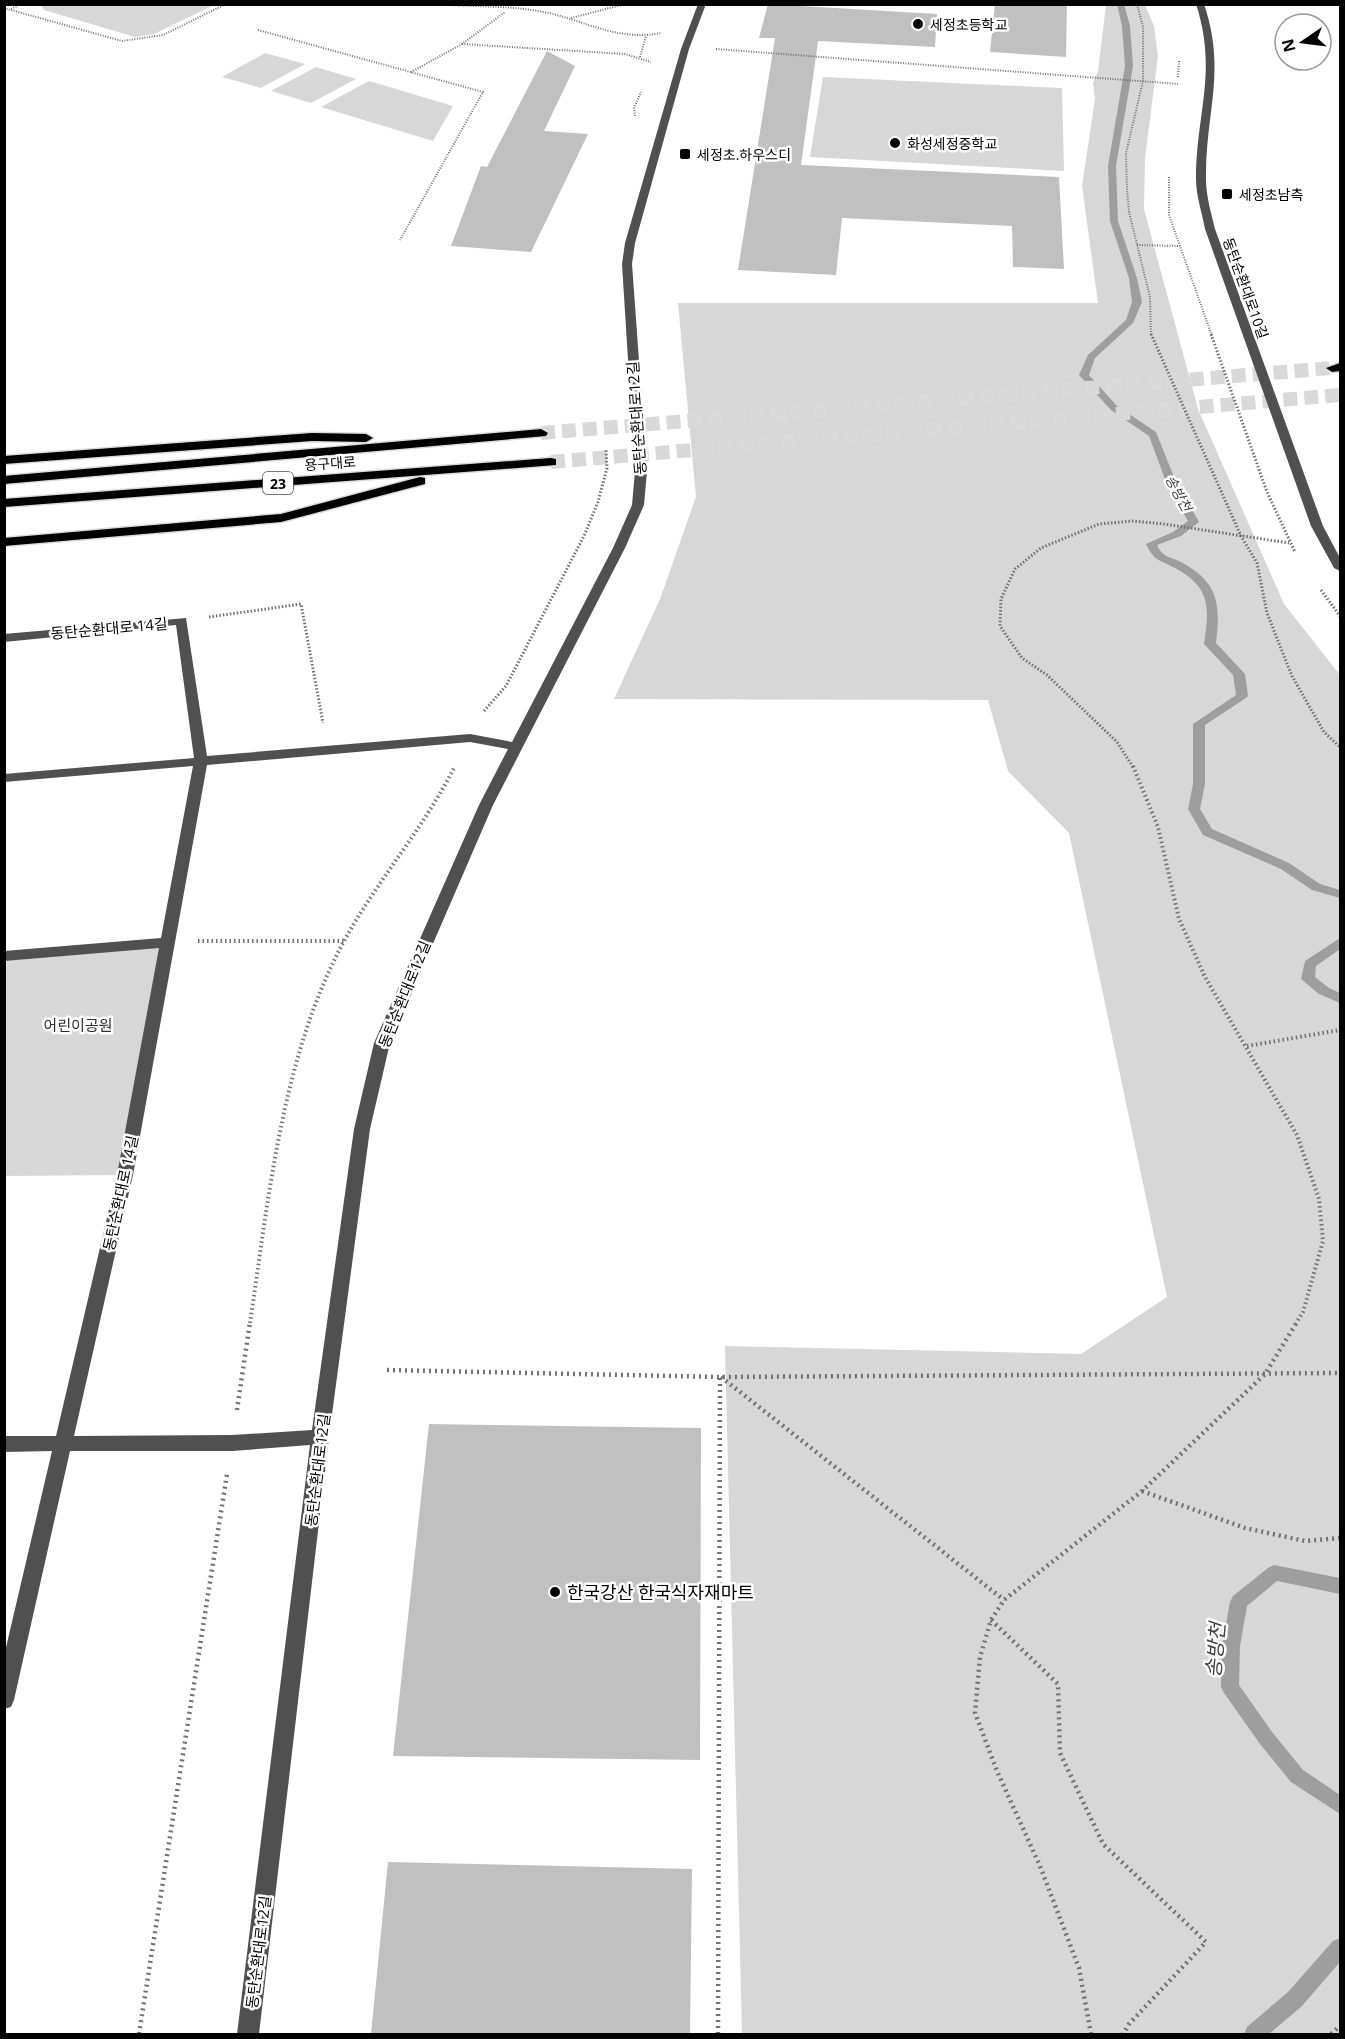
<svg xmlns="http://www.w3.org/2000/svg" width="1345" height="2039" font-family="'Open Sans','Noto Sans KR',sans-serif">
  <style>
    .green { fill: #d7d7d7 }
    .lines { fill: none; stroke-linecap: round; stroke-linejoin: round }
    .stream { fill: #9e9e9e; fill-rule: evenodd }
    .building { fill: #c0c0c0 }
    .highway-tunnel { stroke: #d9d9d9; stroke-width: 14; stroke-dasharray: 14 7; stroke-linecap: butt }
    .highway-casing { stroke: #dbdbdb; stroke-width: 3 }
    .path-far3 { stroke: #727272; stroke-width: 2; stroke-dasharray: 1 1.5; stroke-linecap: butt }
    .path-far2 { stroke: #727272; stroke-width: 3; stroke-dasharray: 1.5 2; stroke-linecap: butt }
    .path-far1 { stroke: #727272; stroke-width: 4; stroke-dasharray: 1.5 3; stroke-linecap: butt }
    .path { stroke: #727272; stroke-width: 4.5; stroke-dasharray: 2 4; stroke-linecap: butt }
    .minor { fill: #505050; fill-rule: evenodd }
    .highway { fill: #000; fill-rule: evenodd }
    .poi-dot { fill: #000; stroke: #fff; stroke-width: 2 }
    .labels { text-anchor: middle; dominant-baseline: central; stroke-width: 5; stroke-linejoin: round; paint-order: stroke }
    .far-poi-label { font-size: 14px; fill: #000; stroke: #fff; text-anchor: start }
    .far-street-label { font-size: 14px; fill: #000; stroke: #fff }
    .shield { fill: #fff; stroke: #4c4c4c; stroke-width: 1.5 }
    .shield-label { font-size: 14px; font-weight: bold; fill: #000 }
    .far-water-label { font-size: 14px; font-style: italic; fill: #3f3f3f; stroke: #fff }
    .street-label { font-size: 15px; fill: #000; stroke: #fff }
    .park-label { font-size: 15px; fill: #2e2e2e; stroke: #fff }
    .near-poi-label { font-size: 18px; fill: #000; stroke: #fff; text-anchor: start }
    .near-water-label { font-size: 20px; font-style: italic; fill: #3f3f3f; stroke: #fff }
  </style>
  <rect width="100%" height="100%" fill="#fff"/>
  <!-- green -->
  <g class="green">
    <polygon points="41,5 41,4 214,5 154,34 135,37 44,10"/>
    <polygon points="1106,5 1145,5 1154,26 1158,56 1145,158 1144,209 1198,409 1284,604 1340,675 1340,2034 742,2034 725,1346 1081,1354 1167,1297 1069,833 1008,771 988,700 614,699 660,599 696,497 678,303 1098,303 1082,186 1095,99 1093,83 1098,71"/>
    <polygon points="265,53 305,64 261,88 222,77"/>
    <polygon points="316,67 356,79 311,103 271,91"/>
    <polygon points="823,77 1062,88 1064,171 810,157"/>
    <polygon points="369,81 453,106 433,141 321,107"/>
    <polygon points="168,942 125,1175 5,1176 4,956"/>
  </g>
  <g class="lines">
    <!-- stream -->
    <g class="stream">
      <path d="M1117,4h7l6,22 3,40 -17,100 2,55 19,57 5,24 -9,21 -38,35 -6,17 28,31 39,26 20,50 23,40 -18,14 -24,9c5,11 11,12 22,16 39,20 42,42 37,82l29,31 3,22 -2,2 -41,27v59l-5,25 12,20 77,34 31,21 20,6v8l-28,-8 -31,-21 -78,-34 -15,-26 5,-25v-60l43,-29 -3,-20 -29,-31c6,-38 6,-58 -31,-77 -16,-8 -19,-7 -27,-23l27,-12 15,-11 -22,-39 -17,-46 -38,-26 -32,-35 9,-20 38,-35 6,-18 -3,-24 -19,-57 -2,-55 17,-100 -3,-40z"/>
      <polygon points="1340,938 1340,949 1316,966 1315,977 1329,988 1340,993 1340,1003 1319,994 1301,979 1305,961"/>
      <polygon points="1274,1565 1340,1578 1340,1594 1277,1581 1247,1606 1240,1646 1239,1685 1272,1732 1303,1770 1340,1795 1340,1814 1291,1782 1260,1744 1224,1693 1221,1687 1222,1646 1230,1602 1233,1596 1268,1568"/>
      <polygon points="1340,1938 1340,1962 1302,2006 1269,2034 1244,2034 1247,2027 1288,1992 1333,1941"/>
    </g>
  </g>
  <!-- building -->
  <g class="building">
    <polygon points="768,4 937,14 935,47 818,41 801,165 1059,177 1064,269 1013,267 1012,226 842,218 836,275 738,270 775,38 759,38"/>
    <polygon points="995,4 1067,4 1066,57 990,52"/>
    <polygon points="547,51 575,66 544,131 588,134 531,252 451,246 481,166 487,167"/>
    <polygon points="429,1424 701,1428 700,1760 393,1756"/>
    <polygon points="388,1862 692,1869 690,2034 371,2034"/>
  </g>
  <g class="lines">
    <!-- highway-tunnel -->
    <g class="highway-tunnel">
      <polyline points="541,433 1332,368"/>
      <polyline points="551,462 1340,395"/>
    </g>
    <defs>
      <g id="highway">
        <polygon points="1340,363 1340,371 1332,372 1326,368"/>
        <polygon points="541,429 548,433 546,436 4,484 4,476"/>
        <polygon points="312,433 366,434 373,438 366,442 312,441 4,464 4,456"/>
        <polygon points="551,458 556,459 556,465 4,507 4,499"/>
        <polygon points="420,477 425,478 425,484 281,522 4,546 4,538 281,514"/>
      </g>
    </defs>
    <!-- highway casing -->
    <use href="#highway" class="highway-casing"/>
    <!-- path-far3 -->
    <g class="path-far3">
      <path d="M433,4c36,3 75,1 111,8 40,8 74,30 117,21"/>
      <polyline points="1137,4 1143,27 1143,81 1126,153 1127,189 1129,212 1150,297 1151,336"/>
      <polyline points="4,8 122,41 163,35 226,4"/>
      <polyline points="11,9 21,4"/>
      <polyline points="571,18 625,4"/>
      <polyline points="258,30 483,92 400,240"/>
      <polyline points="462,44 625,54 651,62"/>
      <polyline points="716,49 1178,84"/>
      <polyline points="640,57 646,36"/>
      <polyline points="411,72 462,44 505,12"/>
      <polyline points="1178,77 1179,61"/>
      <polyline points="635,116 634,108 641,92"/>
      <polyline points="1169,177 1169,215 1212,336"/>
      <polyline points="1137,245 1180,246"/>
    </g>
    <!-- path-far2 -->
    <g class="path-far2">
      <polyline points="1151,334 1241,536 1257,563 1267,613 1292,676 1324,732 1340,747"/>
      <polyline points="1211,334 1267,492 1295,552"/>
      <polyline points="1321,590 1340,616"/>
      <polyline points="209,617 301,604 323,723"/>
      <polyline points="484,711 506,686 584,536 598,502 607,468 606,450"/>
      <polyline points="1133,767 1117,742 1047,675 1022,658 1000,626 1001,599 1015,569 1041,548 1099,524 1133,521 1164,524 1289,543"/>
    </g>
    <!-- path-far1 -->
    <g class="path-far1">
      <polyline points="1133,766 1158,827 1179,919 1205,977 1297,1135 1319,1199 1323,1241 1303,1312 1296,1323"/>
      <polyline points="198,941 344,941"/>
      <polyline points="1247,1046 1340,1030"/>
      <path d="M250,1323c19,-127 32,-267 94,-382 33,-60 79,-112 110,-173"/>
    </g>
    <!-- path -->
    <g class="path">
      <polyline points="387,1370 720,1377 1340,1373"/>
      <polyline points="721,1377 1004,1600"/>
      <polyline points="237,1410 250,1322"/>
      <polyline points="1142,1491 1245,1528 1305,1541 1340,1538"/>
      <polyline points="991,1620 1058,1684 1060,1753 1103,1844 1206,1942 1129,2024 1123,2034"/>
      <polyline points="139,2034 227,1474"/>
      <polyline points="718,2034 720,1377"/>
      <polyline points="1091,2034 1079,1968 1040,1866 997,1771 975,1713 980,1657 991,1620 1004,1600 1142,1491 1265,1374 1297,1322"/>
      <polyline points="1331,2034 1340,2026"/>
    </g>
    <!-- minor -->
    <g class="minor">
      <path d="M698,4h8l-17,45 -54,194 -3,21 15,207 -3,34 -19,43 -132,257 -103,238 -20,86 -41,308 -70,597h-22l73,-589 -78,6h-162l-56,249 -3,7 -7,2v-53l48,-205 -48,1v-16h52l61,-261 42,-227 -155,13v-10l157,-13 32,-172 -189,16v-8l190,-16 -18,-133 -172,17v-8l182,-16 21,138 263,-22 42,8 101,-194 19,-43 3,-34 -13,-207 3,-21 56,-194zM470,742l38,7 -29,56 -105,238 -20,86 -42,301 -80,5 -158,1 59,-261 74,-410z"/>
      <path d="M1196,4h8c23,68 1,109 2,175 0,17 5,33 9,50l108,297 17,32v13l-6,-3 -23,-42 -106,-297c-3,-17 -9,-33 -9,-50 0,-66 22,-107 0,-175z"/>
    </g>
    <!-- highway -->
    <use href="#highway" class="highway"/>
  </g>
  <!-- markers -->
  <g class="poi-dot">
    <circle cx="918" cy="24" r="6"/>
    <circle cx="895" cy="143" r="6"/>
    <rect x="679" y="148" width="12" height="12" rx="3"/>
    <rect x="1221" y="188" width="12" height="12" rx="3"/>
    <circle cx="555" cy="1592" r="6"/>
  </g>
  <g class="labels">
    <!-- far-poi labels -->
    <g class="far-poi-label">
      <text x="930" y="24">세정초등학교</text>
      <text x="907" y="143">화성세정중학교</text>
      <text x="697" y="154">세정초.하우스디</text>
      <text x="1239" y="194">세정초남측</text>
    </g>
    <!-- far-street labels -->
    <g class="far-street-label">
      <text transform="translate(1246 288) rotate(70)">동탄순환대로10길</text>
      <text transform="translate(330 463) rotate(-4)">용구대로</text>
    </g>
    <!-- shield labels -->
    <rect class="shield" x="263" y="472" width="30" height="22" rx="4.5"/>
    <g class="shield-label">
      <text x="278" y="483">23</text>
    </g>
    <!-- far-water labels -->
    <g class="far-water-label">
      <text transform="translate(1179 493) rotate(62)">송방천</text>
    </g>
    <!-- street labels -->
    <g class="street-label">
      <text transform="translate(636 418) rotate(-94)">동탄순환대로12길</text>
      <text transform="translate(109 628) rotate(-5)">동탄순환대로 14길</text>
      <text transform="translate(404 994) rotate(-68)">동탄순환대로12길</text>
      <text transform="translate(120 1193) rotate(-78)">동탄순환대로 14길</text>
      <text transform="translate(317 1470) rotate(-83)">동탄순환대로12길</text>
      <text transform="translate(258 1952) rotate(-83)">동탄순환대로12길</text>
    </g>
    <!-- park labels -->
    <g class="park-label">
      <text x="78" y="1025">어린이공원</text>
    </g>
    <!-- near-poi labels -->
    <g class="near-poi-label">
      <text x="567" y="1592">한국강산 한국식자재마트</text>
    </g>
    <!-- near-water labels -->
    <g class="near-water-label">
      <text transform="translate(1215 1650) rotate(-85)">송방천</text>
    </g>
  </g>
  <!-- border -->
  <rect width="1345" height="2039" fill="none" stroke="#000000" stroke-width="12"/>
  <!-- north arrow -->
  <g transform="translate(1303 42) rotate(256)"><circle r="28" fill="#ffffff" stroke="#999999" stroke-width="1.5"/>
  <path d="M0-4.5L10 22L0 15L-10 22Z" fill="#000000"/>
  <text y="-9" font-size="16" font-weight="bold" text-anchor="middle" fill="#000000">N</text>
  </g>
</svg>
